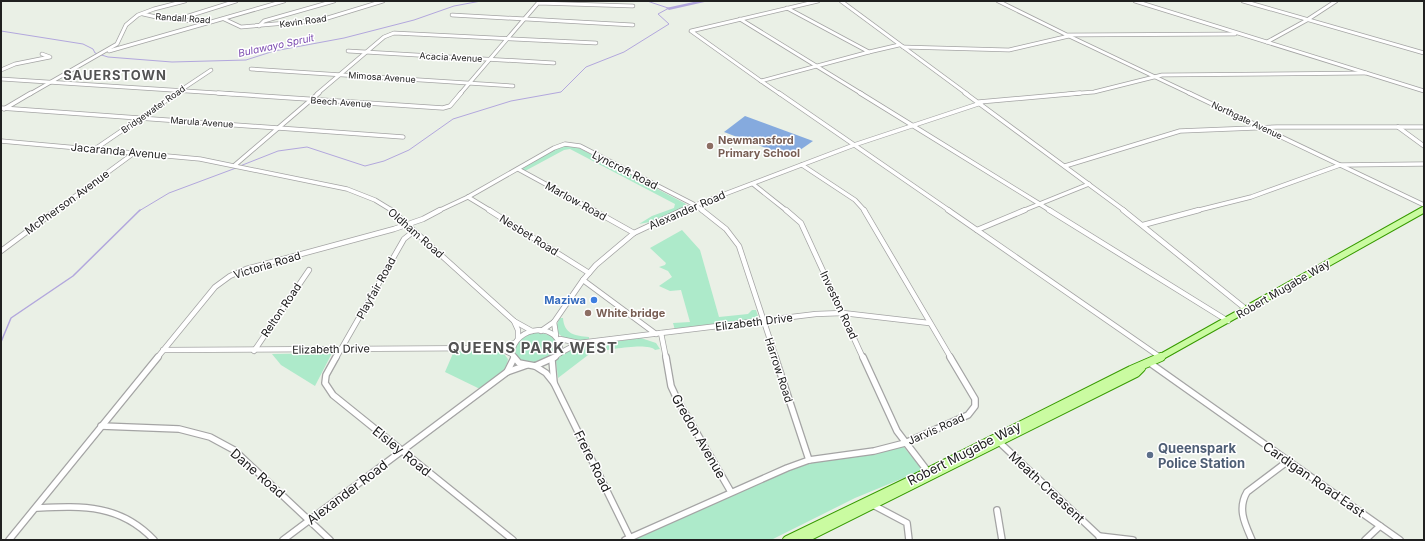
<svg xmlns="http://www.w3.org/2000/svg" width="1425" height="541" font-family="Inter,sans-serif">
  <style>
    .grass { fill: #adeaca }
    .pitch { fill: #85aade }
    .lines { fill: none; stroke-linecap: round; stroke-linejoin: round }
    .stream-far1 { stroke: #b2a7dd; stroke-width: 1 }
    .stream { stroke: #b2a7dd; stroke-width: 1.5 }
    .river { fill: #b2a7dd; fill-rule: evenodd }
    .minor-far3-casing { stroke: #a4a4a4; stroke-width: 4.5 }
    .minor-far2-casing { stroke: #a4a4a4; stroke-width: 5 }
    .minor-far1-casing { stroke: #a4a4a4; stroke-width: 6 }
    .minor-casing { stroke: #a4a4a4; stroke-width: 8 }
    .major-far2-casing { stroke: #379a01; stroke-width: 6 }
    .major-far1-casing { stroke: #379a01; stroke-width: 8 }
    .major-casing { stroke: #379a01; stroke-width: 10 }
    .minor-far3 { stroke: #fff; stroke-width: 3 }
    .minor-far2 { stroke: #fff; stroke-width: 3.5 }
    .minor-far1 { stroke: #fff; stroke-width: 4.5 }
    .minor { stroke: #fff; stroke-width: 5.5 }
    .major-far2 { stroke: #cafba1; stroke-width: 5 }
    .major-far1 { stroke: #cafba1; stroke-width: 6 }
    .major { stroke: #cafba1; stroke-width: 8 }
    .education-dot { fill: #8d6e63; stroke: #fff; stroke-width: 1.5 }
    .shop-dot { fill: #3f7fe0; stroke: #fff; stroke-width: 1.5 }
    .service-dot { fill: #5c6f8a; stroke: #fff; stroke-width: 1.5 }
    .labels { text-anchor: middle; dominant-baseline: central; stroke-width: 3; stroke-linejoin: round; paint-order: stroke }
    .far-street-label { font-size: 9px; fill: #202020; stroke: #fff }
    .far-water-label { font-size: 10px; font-style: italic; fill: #7c4cb0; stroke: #fff }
    .education-label { font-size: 11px; font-weight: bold; fill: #785e54; stroke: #fff; text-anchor: start }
    .street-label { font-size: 11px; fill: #202020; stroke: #fff }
    .shop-label { font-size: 11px; font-weight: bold; fill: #366cbe; stroke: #fff; text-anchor: end }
    .far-district-label { font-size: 13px; font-weight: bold; letter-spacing: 1px; fill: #535353; stroke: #fff }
    .near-street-label { font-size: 13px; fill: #202020; stroke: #fff }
    .near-service-label { font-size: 13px; font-weight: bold; fill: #4e5e75; stroke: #fff; text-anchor: start }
    .district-label { font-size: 15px; font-weight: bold; letter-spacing: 1px; fill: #535353; stroke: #fff }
  </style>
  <rect width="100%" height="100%" fill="#eaf0e6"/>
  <!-- grass -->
  <g class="grass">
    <polygon points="566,145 577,147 686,204 685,207 650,222 639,224 652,216 674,208 675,204 570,149 564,150 525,171 521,169 554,149"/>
    <polygon points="682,230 700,250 719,317 748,314 752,310 756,310 758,316 757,319 675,330 673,323 690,322 681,290 670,291 659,286 672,277 668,271 659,267 665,265 666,263 650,248"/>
    <path d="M560,318h3c1,16 12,18 26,19v3c-14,2 -42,-1 -29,-22z"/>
    <path d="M534,333h7l12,3 5,9c-4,18 -34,25 -43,8 0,-12 9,-17 19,-20z"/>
    <path d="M641,338l15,5 4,6 -5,1c-7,-8 -48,0 -59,2l-1,-8z"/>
    <path d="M589,345l3,7 -34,26 -2,-17c9,-11 19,-15 33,-16z"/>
    <path d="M494,350l10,4 4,5c-2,15 -18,22 -28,30l-35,-17 9,-21z"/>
    <polygon points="332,353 315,386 281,365 272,354"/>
    <path d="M903,446l20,24 -68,28 -84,42h-136l4,-4 149,-66c37,-14 77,-14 115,-24z"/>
  </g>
  <!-- pitch -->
  <polygon class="pitch" points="745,116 813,141 790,157 724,132"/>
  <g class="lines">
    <!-- stream-far1 -->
    <g class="stream-far1">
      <polyline points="647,1 668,8"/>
      <polyline points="1,31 83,44 93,49 95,53 108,57 172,62 246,60 274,51 344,38 414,20 454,6 481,1"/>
      <polyline points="240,166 278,151 307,147 365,166 384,161 409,150 453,119 511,101 561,92 586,67 624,52 669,24 658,14 669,8"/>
      <polyline points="139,211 169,193 236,168"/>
    </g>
    <!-- stream -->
    <polyline class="stream" points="1,342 11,318 73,276 140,210"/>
    <!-- river -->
    <polygon class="river" points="698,1 709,1 669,10 666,8"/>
    <defs>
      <g id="minor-far3">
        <polyline points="841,1 967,94"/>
        <polyline points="1135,1 1424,91"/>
        <polyline points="1243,1 1424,53"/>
        <polyline points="143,14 165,19 211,22 284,1"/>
        <polyline points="452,15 633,25"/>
        <polyline points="179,19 236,1"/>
        <polyline points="224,19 241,27 321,20 383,1"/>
        <polyline points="740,19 862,94"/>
        <polyline points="259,26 264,21 334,1"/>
        <polyline points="1068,35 1235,34"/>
        <polyline points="1069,36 1191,94"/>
        <polyline points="1267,42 1307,20 1336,1"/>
        <polyline points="903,47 1009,50 1069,36 998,1"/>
        <polyline points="109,51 207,23"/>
        <polyline points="348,51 554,63"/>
        <polyline points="869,52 899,45"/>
        <polyline points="251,69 513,86"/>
        <polyline points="1,70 15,64 50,57 42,54"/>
        <polyline points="1,79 233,94"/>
        <polyline points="761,81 691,31 818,1"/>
        <polyline points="30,94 117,44 126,25 138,15 154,9 185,1"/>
        <polyline points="175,94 211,70"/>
        <polyline points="317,94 384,37 394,33 596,43"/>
        <polyline points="460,94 538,3 633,6"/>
        <polyline points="780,94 761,81 869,52 787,8"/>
        <polyline points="1068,94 1094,92 1162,75 1366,73"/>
      </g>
      <g id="minor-far2">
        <polyline points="218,93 443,108 450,106 461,93"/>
        <polyline points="779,93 950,211"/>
        <polyline points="860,93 1051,211"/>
        <polyline points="965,93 1125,211"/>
        <polyline points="1189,93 1424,205"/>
        <polyline points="979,102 1080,93"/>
        <polyline points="1,108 403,137"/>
        <polyline points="4,109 31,93"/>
        <polyline points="1398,127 1424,146"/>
        <polyline points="1,141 200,159 347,189 375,200 393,211"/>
        <polyline points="95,149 177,93"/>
        <polyline points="235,165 319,93"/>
        <polyline points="802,165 855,200 865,211"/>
        <polyline points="1065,166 1180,131 1277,127 1424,127"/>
        <polyline points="518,169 595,211"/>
        <polyline points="753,184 787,211"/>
        <polyline points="468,197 491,211"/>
        <polyline points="55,211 134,153"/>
        <polyline points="438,211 468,197 554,148 565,144 580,146 695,205 703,211"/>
        <polyline points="680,211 854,145 981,103"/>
        <polyline points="1022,211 1089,184"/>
        <polyline points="1195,211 1251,197 1340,165 1424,164"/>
      </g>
      <g id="minor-far1">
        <polyline points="391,210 514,321 532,331"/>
        <polyline points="489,210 589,273"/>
        <polyline points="593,210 634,233"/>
        <polyline points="702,210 726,229 739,246 776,358"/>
        <polyline points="786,210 801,223 863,358"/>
        <polyline points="864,210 951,358"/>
        <polyline points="948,210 1160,357"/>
        <polyline points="1049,210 1228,321"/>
        <polyline points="1123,210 1247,310"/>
        <polyline points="1143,225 1199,210"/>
        <polyline points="977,230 1025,210"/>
        <polyline points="1,251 56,210"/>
        <polyline points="583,280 656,334"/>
        <polyline points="514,321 518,330 518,338"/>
        <polyline points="554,322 556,335"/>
        <polyline points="541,331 554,322 583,280 596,265 634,233 683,210"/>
        <polyline points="661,333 666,358"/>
        <polyline points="560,339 579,343 816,314 843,313 929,323"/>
        <polyline points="499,348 512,354"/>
        <polyline points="163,350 499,348 514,343"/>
        <polyline points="254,351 309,270"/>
        <polyline points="560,353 579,343"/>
        <polyline points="157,358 215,287 230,276 246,269 394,229 423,219 440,210"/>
        <polyline points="336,358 404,239 414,231"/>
        <path d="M515,358l-3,-4c1,-29 51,-34 48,-1"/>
        <polyline points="554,358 560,353"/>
      </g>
      <g id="minor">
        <polyline points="336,357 326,375 325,383 333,395 513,540"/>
        <polyline points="514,357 519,363 535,366 555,357"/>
        <polyline points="666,357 671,386 677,399 731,492"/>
        <polyline points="775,357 809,460"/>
        <polyline points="863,357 897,431 929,473"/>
        <polyline points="552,360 554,383"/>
        <polyline points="1150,363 1400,540"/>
        <polyline points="535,366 546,373 554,383 631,540"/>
        <polyline points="507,372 514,358"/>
        <polyline points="101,426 179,429 210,437 234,450 330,540"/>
        <polyline points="997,440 1099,536"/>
        <polyline points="873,505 907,523 909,540"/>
        <path d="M36,508c47,-2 84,-4 118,32"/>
        <polyline points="997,510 1002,540"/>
        <polyline points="9,540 158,357"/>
        <polyline points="283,540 507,372 527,365"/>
        <polyline points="625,540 787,468 809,460 874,451 905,443 968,415 975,406 975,399 950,357"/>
        <polyline points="1100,540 1099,536 1133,540"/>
        <path d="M1252,540c-7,-16 -15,-31 -5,-48l41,-31"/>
        <polyline points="1365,540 1380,526"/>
      </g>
      <polyline id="major-far2" points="1421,211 1424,210"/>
      <polyline id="major-far1" points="1159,358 1423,210"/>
      <g id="major">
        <polyline points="787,540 928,472 1131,370 1161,357"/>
        <polyline points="802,540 1136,373 1141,368"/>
      </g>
    </defs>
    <!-- minor-far3 casing -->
    <use href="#minor-far3" class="minor-far3-casing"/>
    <!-- minor-far2 casing -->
    <use href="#minor-far2" class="minor-far2-casing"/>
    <!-- minor-far1 casing -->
    <use href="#minor-far1" class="minor-far1-casing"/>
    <!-- minor casing -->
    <use href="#minor" class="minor-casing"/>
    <!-- major-far2 casing -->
    <use href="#major-far2" class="major-far2-casing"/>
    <!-- major-far1 casing -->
    <use href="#major-far1" class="major-far1-casing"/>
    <!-- major casing -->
    <use href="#major" class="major-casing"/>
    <!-- minor-far3 -->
    <use href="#minor-far3" class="minor-far3"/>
    <!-- minor-far2 -->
    <use href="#minor-far2" class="minor-far2"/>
    <!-- minor-far1 -->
    <use href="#minor-far1" class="minor-far1"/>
    <!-- minor -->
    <use href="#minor" class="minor"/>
    <!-- major-far2 -->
    <use href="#major-far2" class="major-far2"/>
    <!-- major-far1 -->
    <use href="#major-far1" class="major-far1"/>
    <!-- major -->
    <use href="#major" class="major"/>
  </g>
  <!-- markers -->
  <g class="education-dot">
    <circle cx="710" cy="146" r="4"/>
    <circle cx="588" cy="313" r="4"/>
  </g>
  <circle class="shop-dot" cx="594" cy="300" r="4"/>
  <circle class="service-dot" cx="1150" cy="455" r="4"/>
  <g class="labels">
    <!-- far-street labels -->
    <g class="far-street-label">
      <text transform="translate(183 18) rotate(4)">Randall Road</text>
      <text transform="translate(303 21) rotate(-8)">Kevin Road</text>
      <text transform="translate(451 57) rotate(3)">Acacia Avenue</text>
      <text transform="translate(382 77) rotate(4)">Mimosa Avenue</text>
      <text transform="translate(341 102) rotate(4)">Beech Avenue</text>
      <text transform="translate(153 109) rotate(-35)">Bridgewater Road</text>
      <text transform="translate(1247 120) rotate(25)">Northgate Avenue</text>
      <text transform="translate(202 122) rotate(4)">Marula Avenue</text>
    </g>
    <!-- far-water labels -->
    <g class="far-water-label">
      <text transform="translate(276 45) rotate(-12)">Bulawayo Spruit</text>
    </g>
    <!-- education labels -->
    <g class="education-label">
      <text x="718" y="140">Newmansford<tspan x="718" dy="13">Primary School</tspan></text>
      <text x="596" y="313">White bridge</text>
    </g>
    <!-- street labels -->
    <g class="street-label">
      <text transform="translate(119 151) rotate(5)">Jacaranda Avenue</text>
      <text transform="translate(625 170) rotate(27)">Lyncroft Road</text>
      <text transform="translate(576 201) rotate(29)">Marlow Road</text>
      <text transform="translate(67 202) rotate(-36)">McPherson Avenue</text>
      <text transform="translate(687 210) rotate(-23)">Alexander Road</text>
      <text transform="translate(416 233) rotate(41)">Oldham Road</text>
      <text transform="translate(529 235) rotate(32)">Nesbet Road</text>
      <text transform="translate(267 265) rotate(-17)">Victoria Road</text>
      <text transform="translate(376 288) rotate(-61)">Playfair Road</text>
      <text transform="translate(1283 289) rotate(-30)">Robert Mugabe Way</text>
      <text transform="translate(839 305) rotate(65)">Investon Road</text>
      <text transform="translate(281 310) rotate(-56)">Relton Road</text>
      <text transform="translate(754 322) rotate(-7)">Elizabeth Drive</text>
      <text transform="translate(331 349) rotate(-1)">Elizabeth Drive</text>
      <text transform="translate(779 370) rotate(72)">Harrow Road</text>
      <text transform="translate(936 429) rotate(-24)">Jarvis Road</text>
    </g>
    <!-- shop labels -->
    <g class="shop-label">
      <text x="586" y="300">Maziwa</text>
    </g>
    <!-- far-district labels -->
    <g class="far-district-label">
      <text x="115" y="75">SAUERSTOWN</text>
    </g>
    <!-- near-street labels -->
    <g class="near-street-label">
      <text transform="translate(699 436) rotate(60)">Gredon Avenue</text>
      <text transform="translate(402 451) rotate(39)">Elsley Road</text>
      <text transform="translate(964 453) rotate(-27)">Robert Mugabe Way</text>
      <text transform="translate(593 461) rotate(64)">Frere Road</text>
      <text transform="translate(258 473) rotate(41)">Dane Road</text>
      <text transform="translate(1314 479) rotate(35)">Cardigan Road East</text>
      <text transform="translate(1047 487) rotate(43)">Meath Creasent</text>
      <text transform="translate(347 492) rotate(-37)">Alexander Road</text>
    </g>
    <!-- near-service labels -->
    <g class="near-service-label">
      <text x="1158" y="448">Queenspark<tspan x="1158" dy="15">Police Station</tspan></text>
    </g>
    <!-- district labels -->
    <g class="district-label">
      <text x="533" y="347">QUEENS PARK WEST</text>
    </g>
  </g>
  <!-- border -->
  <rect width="1425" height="541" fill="none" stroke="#202020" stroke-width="4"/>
</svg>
